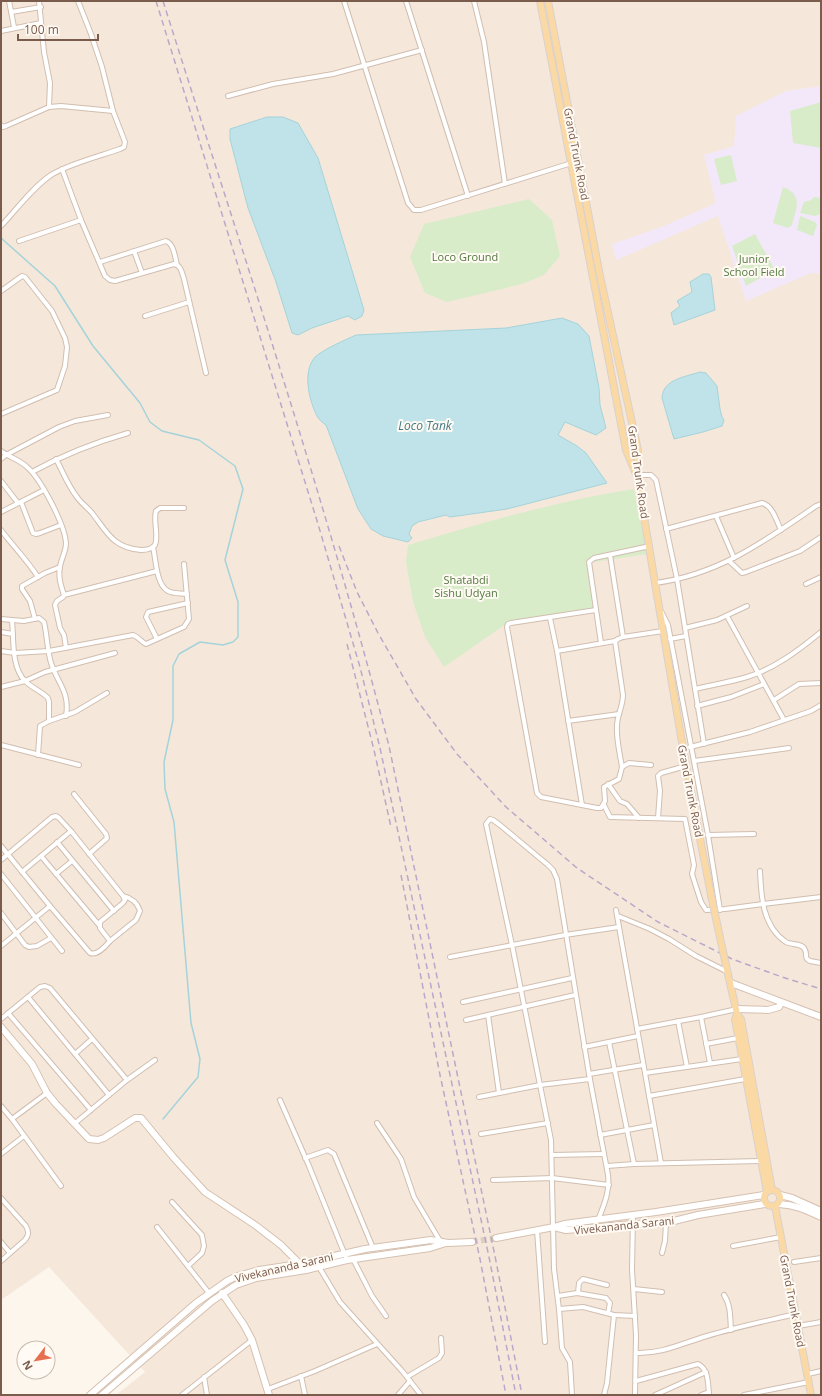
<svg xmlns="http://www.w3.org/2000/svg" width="822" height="1396" font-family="'Open Sans',sans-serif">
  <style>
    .residential { fill: #f5e8da }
    .education { fill: #f3e8fa }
    .green { fill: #d8ecc9 }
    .water { fill: #bfe3e8; stroke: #a5d3da }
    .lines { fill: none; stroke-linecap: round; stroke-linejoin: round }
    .stream { stroke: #a5d3da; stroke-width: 1.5 }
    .secondary-tunnel { stroke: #dcd0c4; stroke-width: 6; stroke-dasharray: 6 3; stroke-linecap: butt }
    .street-casing { stroke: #d1beb0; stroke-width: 6 }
    .secondary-casing { stroke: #d6c0b0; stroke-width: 8 }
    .primary-casing { stroke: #dad1cd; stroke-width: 8 }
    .street { stroke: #fff; stroke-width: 4 }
    .secondary { stroke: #fff; stroke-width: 6 }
    .primary { stroke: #fbd9a5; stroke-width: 6 }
    .rail { stroke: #b9a8c9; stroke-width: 1.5; stroke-dasharray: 6 4; stroke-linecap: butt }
    .primary-bridge-casing { stroke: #dad1cd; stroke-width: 8; stroke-linecap: butt }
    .primary-bridge { stroke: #fbd9a5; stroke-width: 6 }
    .labels { text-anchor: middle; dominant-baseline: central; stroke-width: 4; stroke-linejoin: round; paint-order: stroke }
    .street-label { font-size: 11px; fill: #7a5c4d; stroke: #fffaf3 }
    .park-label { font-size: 11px; fill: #537a41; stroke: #fffaf3 }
    .water-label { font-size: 12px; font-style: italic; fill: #437c86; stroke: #fffaf3 }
  </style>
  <rect width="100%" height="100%" fill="#fdf6ec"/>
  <!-- residential -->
  <polygon class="residential" points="1,1 821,1 821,1395 116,1395 145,1372 49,1267 1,1300"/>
  <!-- education -->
  <polygon class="education" points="821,86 821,274 811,273 746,301 718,216 616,260 612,244 664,226 716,203 704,155 734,146 736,116 786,91"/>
  <!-- green -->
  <g class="green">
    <polygon points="821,102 821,148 793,143 790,111"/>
    <polygon points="731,155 737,181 721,185 714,159"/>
    <path d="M783,187c21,8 13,22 9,38l-4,3 -15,-5z"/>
    <polygon points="814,197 821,198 820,214 815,216 800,213 804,202 811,200"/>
    <polygon points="529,199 552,220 560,256 544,275 522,284 447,302 425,293 410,257 424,224"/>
    <polygon points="800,216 815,222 817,225 813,236 797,230"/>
    <polygon points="755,234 775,270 746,286 732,246"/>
    <path d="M634,489l13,65 -60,9 8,44 -92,19 -59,41 -19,-30 -12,-35 -7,-40 2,-17c74,-22 149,-44 226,-56z"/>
  </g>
  <!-- water -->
  <g class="water">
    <polygon points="267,117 283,117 298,123 318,158 364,310 362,316 355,320 348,316 312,328 298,335 292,333 276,282 248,208 230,139 230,129"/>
    <polygon points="703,274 709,274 711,277 715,310 674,325 671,313 680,306 677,301 692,292 690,282"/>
    <path d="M562,318l16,6 11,12 10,52 1,17 6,23 -10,7 -31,-13 -7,13 19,11 9,7 21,30 -100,26 -57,8 -4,-2 -28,7 -6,4 -3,8 3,4 -4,4 -25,-6 -12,-7 -13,-20 -32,-84c-3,-2 -7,-5 -9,-9 -8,-16 -15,-44 -2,-59 9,-8 30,-17 41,-22l150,-7z"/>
    <path d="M700,372l6,1 11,13 3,23 2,8 2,3 -2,6 -19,6 -29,7 -12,-41c1,-19 23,-21 38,-26z"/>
  </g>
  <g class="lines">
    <!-- stream -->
    <polyline class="stream" points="1,238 55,286 93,346 140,403 150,422 162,431 199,440 235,466 243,489 225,560 238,602 238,637 233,642 223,645 200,642 179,654 173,666 173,720 164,762 165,789 174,822 191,1023 200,1059 198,1077 163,1119"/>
    <!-- secondary-tunnel -->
    <polyline class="secondary-tunnel" points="472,1242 496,1238"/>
    <defs>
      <g id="street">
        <polyline points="9,1 14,27"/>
        <polyline points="344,1 408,203 414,210 421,210 578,161"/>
        <polyline points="406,1 468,196"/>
        <polyline points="474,1 484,42 505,184"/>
        <polyline points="11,12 41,7"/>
        <polyline points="1,31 41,23"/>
        <polyline points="228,96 273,84 333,74 422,50"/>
        <polyline points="49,107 61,106 113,111"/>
        <polyline points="1,125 3,127 6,126 49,107 50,83 44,52 39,1"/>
        <path d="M62,169l19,51 24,56 5,4 5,1 59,-17c7,1 8,9 10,15l22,94"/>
        <path d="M1,226c16,-17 31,-38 50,-51 17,-11 49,-19 69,-26l4,-2 1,-5 -12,-31 -11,-44 -11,-33 -13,-33"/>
        <polyline points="19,241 81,220"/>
        <polyline points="134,251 142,273"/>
        <path d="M100,262l66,-21c8,3 9,16 11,24"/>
        <polyline points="1,291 22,276 25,277 52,311 65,338 67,347 65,366 57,390 1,414"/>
        <polyline points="145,316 189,302"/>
        <path d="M1,451c8,6 19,9 26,16 14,12 38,58 39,76 0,9 -5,16 -6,24 -2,10 1,19 4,28"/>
        <polyline points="1,459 6,455 59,427 75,421 108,415"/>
        <path d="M56,459c7,13 12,27 21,38 4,6 10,10 15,16 15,19 21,35 49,37 5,0 11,-1 14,-5 4,-9 -2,-24 1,-34l4,-3h24"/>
        <path d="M32,472c31,-17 61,-29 96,-39"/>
        <polyline points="637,475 651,475 656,480 677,579 704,744"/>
        <polyline points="1,481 18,503"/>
        <polyline points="21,502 33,533 36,534 40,533 61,525"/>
        <polyline points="1,512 44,490"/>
        <polyline points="716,516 734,558"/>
        <path d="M666,529l96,-26c11,3 14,17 19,27"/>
        <path d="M1,530c12,16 26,30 37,47"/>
        <path d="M153,547c3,12 3,38 15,44 5,3 13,2 19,3"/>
        <polyline points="610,555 623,637"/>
        <polyline points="729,561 742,573 746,572 800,551 821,537"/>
        <path d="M655,583c63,-8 110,-42 161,-77l5,-2"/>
        <polyline points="806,584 821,577"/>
        <polyline points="596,610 511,623 508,624 507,627 537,793 541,797 597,808 601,808 605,801 604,787 619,779 622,767 629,763 651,765"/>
        <polyline points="662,613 668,625 708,835 720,910"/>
        <polyline points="727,616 784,720"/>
        <polyline points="550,618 557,651 582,805"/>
        <path d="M1,619l23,2 15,-3 5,4c3,13 3,27 7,41 7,21 19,29 15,53"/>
        <polyline points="35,619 30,601 22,589 22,586 45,573 60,567"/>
        <path d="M12,621c2,18 -1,46 13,60 7,7 16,10 23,17l1,4v19"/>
        <polyline points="685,628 717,620 747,606"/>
        <polyline points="1,632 13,634"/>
        <polyline points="157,639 146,617 148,612 188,603"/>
        <polyline points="670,639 686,636"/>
        <polyline points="601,643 589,562 594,558 650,546"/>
        <polyline points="66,648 64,635 60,628 55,605 57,601 63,597 64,595 157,571"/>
        <path d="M1,651l14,2 34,-2 84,-16c6,2 8,7 13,9l38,-17 5,-8 -5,-55"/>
        <polyline points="557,651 615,641"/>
        <polyline points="1,687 25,681 45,672 115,653"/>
        <path d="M695,689c17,-4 35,-7 52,-12 27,-8 52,-27 74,-45"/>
        <polyline points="774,700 799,684 821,683"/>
        <polyline points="697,706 731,697 764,684"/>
        <polyline points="568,721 619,714"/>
        <polyline points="1,745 79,765"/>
        <polyline points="690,747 750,732 811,711 821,705"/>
        <polyline points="38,755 40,726 49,721 75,712 107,693"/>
        <polyline points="694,761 789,748"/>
        <path d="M622,767c-2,-13 -6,-28 -5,-41 0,-11 6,-20 6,-31l-8,-54 3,-2 5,-2 40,-6"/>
        <polyline points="608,784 620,801 627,804 639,818"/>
        <polyline points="74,794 106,834 107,838 105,840 89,854"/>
        <polyline points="604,805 610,817 685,819 694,865 692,874 701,902 706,910 725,909 763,904 821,897"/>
        <polyline points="658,818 660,791 658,776 661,773 686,766"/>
        <polyline points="708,835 754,834"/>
        <polyline points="57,842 114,911"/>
        <polyline points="1,846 50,906 1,946"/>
        <polyline points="41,856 99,925"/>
        <path d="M1,860l51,-43 4,-1 3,2 12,13 52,65 2,4 -2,3 -23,19v6l10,13c-5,6 -13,15 -20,12l-40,-47"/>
        <path d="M760,871c1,24 2,55 26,71 5,3 17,1 19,8 2,3 0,6 2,9l3,2 11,2"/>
        <polyline points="22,872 71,831"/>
        <polyline points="1,874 62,951"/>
        <polyline points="56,874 72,861"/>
        <polyline points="616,910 661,1163"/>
        <polyline points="1,913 25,945 29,947 37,946 51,938"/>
        <polyline points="618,916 650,929 669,939 696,956 728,972"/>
        <path d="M110,941l26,-21 4,-9c-3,-9 -8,-13 -17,-15"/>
        <polyline points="450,957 565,935 619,927"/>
        <polyline points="28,997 109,1095"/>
        <polyline points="463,1002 572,978"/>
        <polyline points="8,1013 91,1110"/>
        <polyline points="488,1015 499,1093"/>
        <polyline points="701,1017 710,1063"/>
        <polyline points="1,1019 40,987 45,986 50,988 127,1080 74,1124"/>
        <polyline points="466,1020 575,995"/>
        <polyline points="678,1021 687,1067"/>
        <polyline points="637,1029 701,1017 737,1009"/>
        <polyline points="609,1042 634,1164"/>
        <polyline points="706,1044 738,1038"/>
        <polyline points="584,1047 638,1036"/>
        <polyline points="75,1054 92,1039"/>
        <polyline points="645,1073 742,1059"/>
        <polyline points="589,1074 643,1065"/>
        <polyline points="127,1080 155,1060"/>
        <polyline points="649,1096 745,1079"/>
        <polyline points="479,1097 540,1085 590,1079"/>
        <polyline points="280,1100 309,1166 347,1260"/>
        <polyline points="1,1106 12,1119 47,1093"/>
        <polyline points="12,1119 61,1186"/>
        <polyline points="377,1123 401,1159 414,1197 440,1241"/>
        <polyline points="481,1134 548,1123"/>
        <polyline points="600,1135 654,1125"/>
        <polyline points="1,1154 24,1136"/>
        <polyline points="552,1155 604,1154"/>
        <polyline points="305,1158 328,1150 334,1154 373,1248"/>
        <polyline points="607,1166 634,1164 760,1161"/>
        <polyline points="493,1180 552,1178 609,1185"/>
        <path d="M1,1198l25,28c3,6 3,9 -1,14l-24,21"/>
        <polyline points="172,1202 202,1235 204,1246 202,1253 188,1266"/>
        <polyline points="633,1215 632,1270 636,1335 635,1395"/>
        <polyline points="157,1227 209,1293"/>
        <polyline points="537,1230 545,1342"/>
        <polyline points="1,1242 10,1253"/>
        <polyline points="733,1246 781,1237"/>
        <polyline points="662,1253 665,1241 666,1223"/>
        <polyline points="353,1259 372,1296 386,1316"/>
        <polyline points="794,1262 821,1258"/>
        <polyline points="319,1267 340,1302 403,1372 421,1395"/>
        <polyline points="634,1289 662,1292"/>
        <polyline points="578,1293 579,1283 583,1279 607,1285"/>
        <path d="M724,1295c7,10 6,23 7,35"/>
        <polyline points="558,1296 577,1293 606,1298 610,1303 608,1313"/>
        <polyline points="559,1309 583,1307 614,1315 635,1316"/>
        <polyline points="798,1326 821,1322"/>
        <path d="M636,1353c26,1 47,-10 71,-17 29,-9 59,-15 89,-22"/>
        <polyline points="808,1374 821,1371"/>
        <polyline points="301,1376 305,1395"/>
        <polyline points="204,1377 207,1395"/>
        <polyline points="407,1377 439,1358 442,1353 441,1338"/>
        <path d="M636,1381l62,-17c11,5 10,21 11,31"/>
        <polyline points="268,1389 315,1371 377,1344"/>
        <polyline points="182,1395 252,1340"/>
        <polyline points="398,1395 410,1381"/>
        <path d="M572,1395l-2,-33 -8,-14 -3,-39 -5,-40 -3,-129 -39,-195 -26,-121 4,-5 3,1 7,5 48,40 5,5 4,9 32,195 19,101c2,17 -4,30 -10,45"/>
        <polyline points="604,1395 607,1383 614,1315"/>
        <polyline points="655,1395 706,1372"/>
        <polyline points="701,1395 709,1392"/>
        <polyline points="744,1395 809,1382"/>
      </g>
      <g id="secondary">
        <polyline points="731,983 821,1017"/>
        <polyline points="737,1009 768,1010 779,1007 781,1003"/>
        <polyline points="1,1027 32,1064 47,1093 56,1104 89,1139 98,1140 104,1138 135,1118 141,1118 174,1158 205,1192 255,1225 281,1245 306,1270"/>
        <polyline points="780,1195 792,1198 821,1211"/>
        <path d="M779,1204c17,1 27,6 42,13"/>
        <polyline points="554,1227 566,1230 634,1224 666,1223 698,1215 765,1204"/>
        <polyline points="496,1238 554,1227 564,1224 656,1212 764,1195"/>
        <polyline points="222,1293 244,1325 252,1340 269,1395"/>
        <polyline points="90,1395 196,1303 227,1281 235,1277 259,1270 299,1264 365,1249 431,1240 448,1243 472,1242"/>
        <polyline points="102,1395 212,1301 236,1285 256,1278 306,1270 347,1260 430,1248 446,1243"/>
      </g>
      <g id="primary">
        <polyline points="540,1 626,450 636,474"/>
        <polyline points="548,1 600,276 638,450 637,475 655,583 686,766 711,895"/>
        <polyline points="725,961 737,1014"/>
        <circle cx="772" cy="1198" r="8"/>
        <polyline points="767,1192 735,1019 737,1014 741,1019 772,1190"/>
        <polyline points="775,1206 811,1395"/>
      </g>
    </defs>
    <!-- street casing -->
    <use href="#street" class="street-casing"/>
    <!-- secondary casing -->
    <use href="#secondary" class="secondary-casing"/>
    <!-- primary casing -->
    <use href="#primary" class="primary-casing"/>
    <!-- street -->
    <use href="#street" class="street"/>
    <!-- secondary -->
    <use href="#secondary" class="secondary"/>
    <!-- primary -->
    <use href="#primary" class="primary"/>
    <!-- rail -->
    <g class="rail">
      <polyline points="156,1 318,524 360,667 380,748 489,1257 516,1395"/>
      <path d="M163,1c78,247 161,493 226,745l106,510 27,139"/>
      <polyline points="339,546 357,592 378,633 416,699 457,754 506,807 577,868 658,922 732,959 782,977 821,989"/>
      <polyline points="347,644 374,750 391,827"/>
      <polyline points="401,875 440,1075 480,1259 506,1395"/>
    </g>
    <defs>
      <polyline id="primary-bridge" points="711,895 725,961"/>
    </defs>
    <!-- primary-bridge casing -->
    <use href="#primary-bridge" class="primary-bridge-casing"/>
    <!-- primary-bridge -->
    <use href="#primary-bridge" class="primary-bridge"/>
  </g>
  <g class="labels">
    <!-- street labels -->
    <g class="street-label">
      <text transform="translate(577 154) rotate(79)">Grand Trunk Road</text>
      <text transform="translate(639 472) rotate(82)">Grand Trunk Road</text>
      <text transform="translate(691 791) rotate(79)">Grand Trunk Road</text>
      <text transform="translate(624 1225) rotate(-6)">Vivekananda Sarani</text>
      <text transform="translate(284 1267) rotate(-13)">Vivekananda Sarani</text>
      <text transform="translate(793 1301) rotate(79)">Grand Trunk Road</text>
    </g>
    <!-- park labels -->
    <g class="park-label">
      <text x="465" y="256">Loco Ground</text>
      <text x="754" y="258">Junior<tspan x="754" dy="13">School Field</tspan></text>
      <text x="466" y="579">Shatabdi<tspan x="466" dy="13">Sishu Udyan</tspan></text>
    </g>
    <!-- water labels -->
    <g class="water-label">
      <text x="425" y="425">Loco Tank</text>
    </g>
  </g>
  <!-- border -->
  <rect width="822" height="1396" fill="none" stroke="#7a5c4d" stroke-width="4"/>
  <!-- north arrow -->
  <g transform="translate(36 1360) rotate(239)"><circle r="19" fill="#fffaf3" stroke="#cabbb1"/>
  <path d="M0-3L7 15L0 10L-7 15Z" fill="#e76f51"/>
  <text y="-6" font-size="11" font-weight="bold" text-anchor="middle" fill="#7a5c4d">N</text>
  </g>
  <!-- scale -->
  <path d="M18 34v6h80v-6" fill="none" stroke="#7a5c4d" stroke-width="2"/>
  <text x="24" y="34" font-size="12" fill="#7a5c4d" stroke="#fffaf3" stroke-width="3" paint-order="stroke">100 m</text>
</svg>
